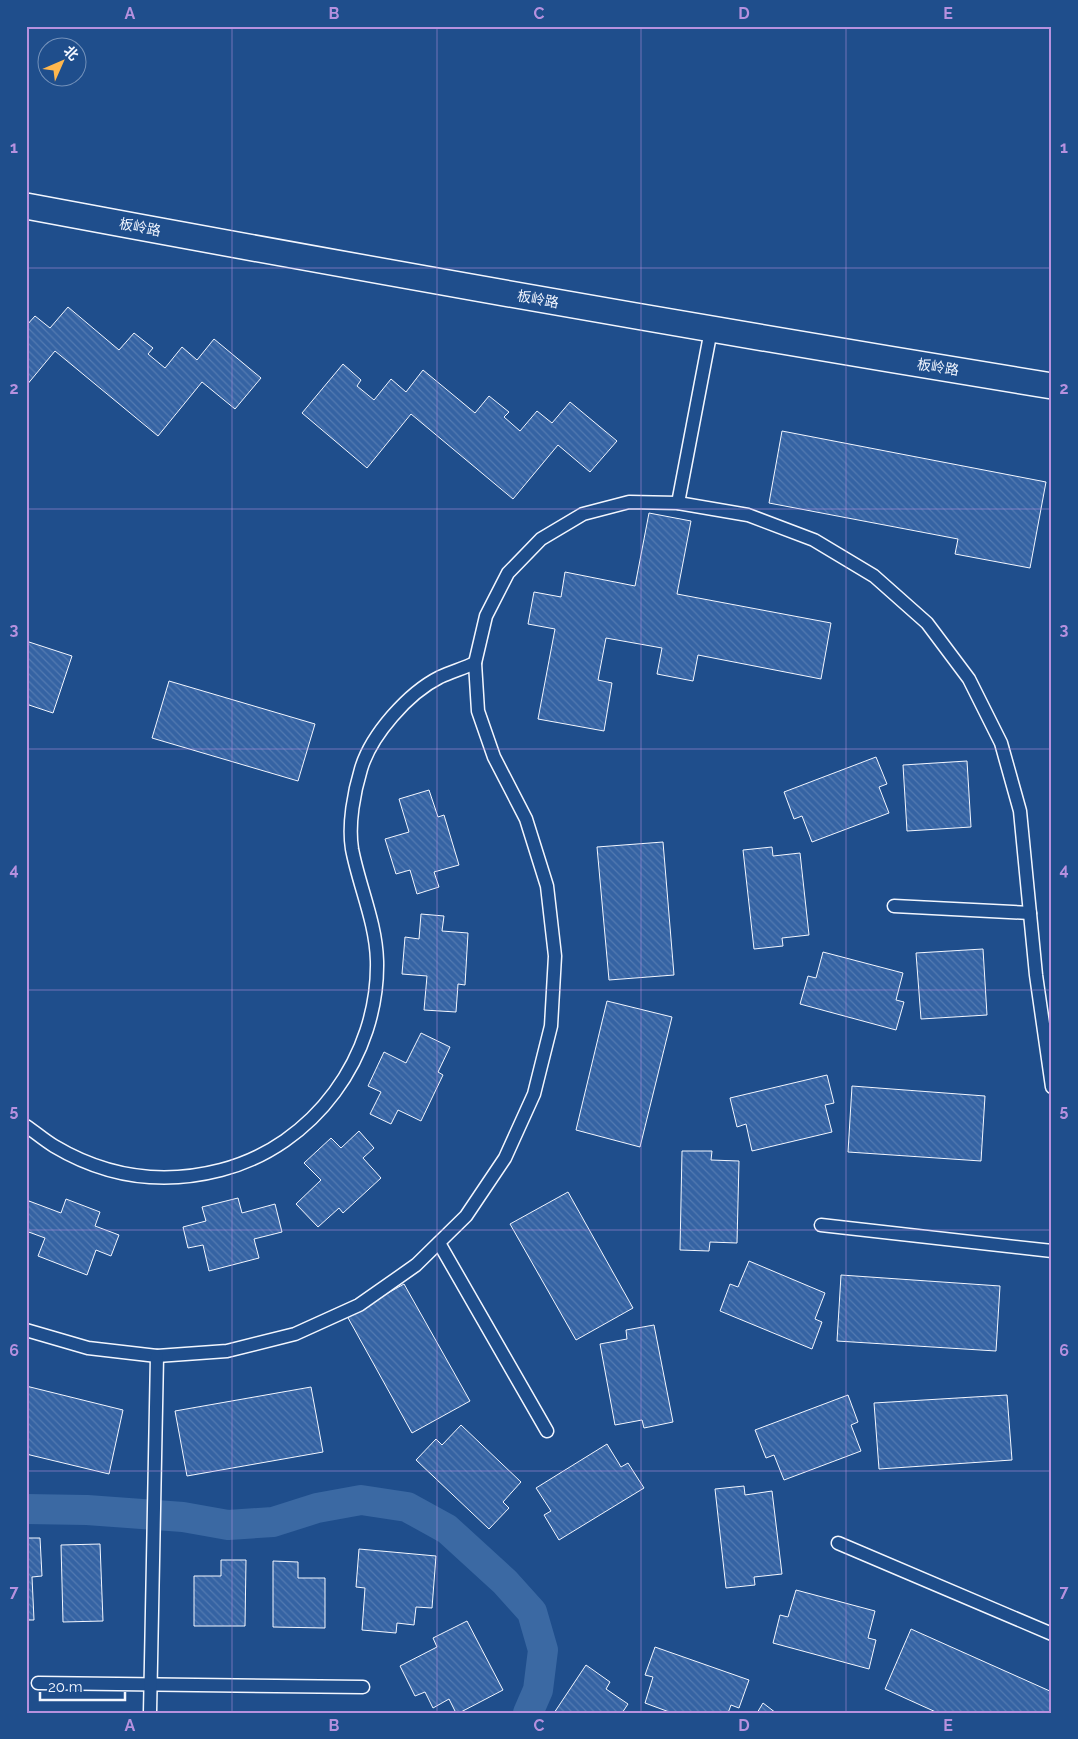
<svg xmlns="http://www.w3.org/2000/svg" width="1078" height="1739" font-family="Raleway,'Noto Sans SC',sans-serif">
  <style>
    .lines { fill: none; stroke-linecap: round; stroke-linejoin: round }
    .canal { stroke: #3b69a3; stroke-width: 30 }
    .building { fill: url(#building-back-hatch); stroke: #f2f6ff }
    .lane-casing { stroke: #f2f6ff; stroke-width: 15 }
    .street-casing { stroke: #f2f6ff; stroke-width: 28 }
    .lane { stroke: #1f4e8c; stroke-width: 12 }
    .street { stroke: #1f4e8c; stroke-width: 25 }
    .grid { fill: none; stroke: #b691df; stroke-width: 1; stroke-opacity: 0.55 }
    .labels { text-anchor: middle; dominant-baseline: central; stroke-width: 4; stroke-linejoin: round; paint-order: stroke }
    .street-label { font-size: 14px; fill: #f2f6ff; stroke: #1f4e8c }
    .neatline { fill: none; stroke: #b691df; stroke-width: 2 }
    .grid-label { font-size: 16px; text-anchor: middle; font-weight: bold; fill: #b691df }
  </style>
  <defs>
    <pattern id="building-back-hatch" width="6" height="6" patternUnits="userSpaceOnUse" patternTransform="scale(1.25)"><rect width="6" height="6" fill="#3563a3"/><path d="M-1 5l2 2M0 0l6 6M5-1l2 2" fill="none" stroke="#537ab1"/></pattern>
  </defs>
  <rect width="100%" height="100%" fill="#1f4e8c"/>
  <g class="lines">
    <!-- canal -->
    <polyline class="canal" points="26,1509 87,1510 183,1517 228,1525 273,1522 317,1508 361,1500 407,1507 447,1529 505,1582 532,1612 543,1650 538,1690 528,1713"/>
  </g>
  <!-- building -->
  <g class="building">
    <polygon points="68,307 119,350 134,333 153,348 148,354 165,368 182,347 197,360 214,339 261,378 235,409 202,382 158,436 55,351 26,386 26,326 35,316 50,328"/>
    <polygon points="343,364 361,380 357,386 374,400 391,379 406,392 423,370 475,413 489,396 509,412 504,417 520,431 537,411 552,423 570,402 617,441 590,472 558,445 513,499 411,414 367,468 302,413"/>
    <polygon points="782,431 1046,482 1030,568 955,554 958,539 769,503"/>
    <polygon points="649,513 691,521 677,594 831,623 821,679 698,655 693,681 657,674 662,648 606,638 598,680 612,683 604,731 538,719 555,629 528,624 534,592 561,597 565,572 635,586"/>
    <polygon points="26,641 72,656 53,713 26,704"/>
    <polygon points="169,681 315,724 298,781 152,738"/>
    <polygon points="876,757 887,784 879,787 889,813 812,842 802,816 794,819 784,792"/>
    <polygon points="967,761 971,827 907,831 903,765"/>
    <polygon points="429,790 438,817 444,815 459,865 434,872 439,887 417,894 410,870 396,874 385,839 409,832 399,799"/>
    <polygon points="663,842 674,975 609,980 597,847"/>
    <polygon points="772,847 773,856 800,853 809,935 782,938 783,946 754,949 743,850"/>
    <polygon points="421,914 444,916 442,931 468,933 465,985 458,984 456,1012 424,1010 427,976 402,974 405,937 419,939"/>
    <polygon points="983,949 987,1015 921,1019 916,953"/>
    <polygon points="823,952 903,973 896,1000 904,1002 896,1030 800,1004 808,976 816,978"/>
    <polygon points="607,1001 672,1017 640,1147 576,1130"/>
    <polygon points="421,1033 450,1047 438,1072 443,1075 421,1121 398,1110 391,1124 370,1114 381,1092 368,1086 384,1052 406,1063"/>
    <polygon points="827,1075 834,1103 825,1105 832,1132 752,1151 746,1124 737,1127 730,1098"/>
    <polygon points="852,1086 985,1096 981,1161 848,1152"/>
    <polygon points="359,1131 374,1148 363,1158 381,1178 343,1213 339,1208 318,1227 296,1204 321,1180 304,1163 331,1138 341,1148"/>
    <polygon points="682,1151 712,1151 711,1160 739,1161 737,1243 710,1242 709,1251 680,1250"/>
    <polygon points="568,1192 633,1308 576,1340 510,1224"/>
    <polygon points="238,1198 242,1213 275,1204 282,1232 254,1239 259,1258 209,1271 203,1245 188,1248 183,1227 206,1221 202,1207"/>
    <polygon points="66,1199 100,1212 95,1226 119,1235 111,1256 96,1250 87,1275 38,1256 45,1238 26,1231 26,1209 29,1201 61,1213"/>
    <polygon points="749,1261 825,1293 815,1319 822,1322 812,1349 720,1311 730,1284 738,1287"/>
    <polygon points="841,1275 1000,1286 996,1351 837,1341"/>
    <polygon points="404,1284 470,1401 412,1433 347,1316"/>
    <polygon points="654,1325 673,1422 644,1428 642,1420 615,1425 600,1344 627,1339 626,1330"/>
    <polygon points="26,1386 123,1410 109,1474 26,1454"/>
    <polygon points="311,1387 323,1452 187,1476 175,1411"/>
    <polygon points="848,1395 858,1422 851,1425 861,1451 784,1480 774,1455 766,1458 755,1430"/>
    <polygon points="1007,1395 1012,1460 879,1469 874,1403"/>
    <polygon points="461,1425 521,1482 503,1502 509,1508 489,1529 416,1460 436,1439 442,1445"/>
    <polygon points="607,1444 621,1467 628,1463 644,1488 559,1540 544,1515 551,1511 536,1488"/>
    <polygon points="744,1486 745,1495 772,1491 782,1574 754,1577 755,1585 726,1588 715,1489"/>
    <polygon points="26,1538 40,1538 42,1576 32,1577 34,1620 26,1620"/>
    <polygon points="100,1544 103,1621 63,1622 61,1545"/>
    <polygon points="359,1549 436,1556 432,1608 416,1607 414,1625 397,1623 396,1633 362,1630 365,1588 356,1587"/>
    <polygon points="221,1560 246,1560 245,1626 194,1626 194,1576 221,1576"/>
    <polygon points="273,1561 298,1562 298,1578 325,1578 325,1628 273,1627"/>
    <polygon points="796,1590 875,1611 868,1638 876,1640 869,1669 773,1643 780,1615 788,1617"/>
    <polygon points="467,1621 503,1690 459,1713 456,1713 449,1699 433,1708 425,1692 415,1696 400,1666 437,1647 433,1638"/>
    <polygon points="911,1629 1052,1692 1051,1713 938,1713 885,1689"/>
    <polygon points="655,1647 749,1680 739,1708 731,1705 728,1713 672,1713 645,1703 653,1677 645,1675"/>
    <polygon points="586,1665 610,1682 606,1689 628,1704 622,1713 554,1713"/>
    <polygon points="763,1703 776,1713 757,1713"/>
  </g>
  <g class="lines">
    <defs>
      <g id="lane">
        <polyline points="678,503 711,330"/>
        <polyline points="894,906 1030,913"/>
        <path d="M26,1126c9,6 18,14 28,20 52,31 109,39 167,24 93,-24 158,-114 156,-209 -1,-39 -18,-75 -25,-112 -4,-25 2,-57 9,-80 10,-34 47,-76 79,-92 11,-5 24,-9 35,-14"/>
        <polyline points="821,1225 1052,1251"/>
        <polyline points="439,1243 547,1431"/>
        <polyline points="26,1330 88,1348 157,1356 227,1351 295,1334 359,1305 416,1265 466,1216 505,1158 534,1094 551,1026 555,956 547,886 526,819 494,757 478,711 475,663 486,616 508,573 541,539 583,514 629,502 678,503 748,515 814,540 874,576 927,623 969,679 1001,743 1020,811 1036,975 1052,1087"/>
        <polyline points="838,1543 1052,1634"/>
        <polyline points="38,1683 363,1687"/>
        <polyline points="150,1713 157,1356"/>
      </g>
      <path id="street" d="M26,206c342,64 683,124 1026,180"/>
    </defs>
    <!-- lane casing -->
    <use href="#lane" class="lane-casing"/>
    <!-- street casing -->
    <use href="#street" class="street-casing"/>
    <!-- lane -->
    <use href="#lane" class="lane"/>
    <!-- street -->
    <use href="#street" class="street"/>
  </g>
  <!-- grid -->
  <path class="grid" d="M232,26v1687M437,26v1687M641,26v1687M846,26v1687M26,268h1026M26,509h1026M26,749h1026M26,990h1026M26,1230h1026M26,1471h1026"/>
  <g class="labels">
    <!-- street labels -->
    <g class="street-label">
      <text transform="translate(140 227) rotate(11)">板岭路</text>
      <text transform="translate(538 299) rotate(10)">板岭路</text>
      <text transform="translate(938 367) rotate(9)">板岭路</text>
    </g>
  </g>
  <!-- border -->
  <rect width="1078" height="1739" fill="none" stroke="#1f4e8c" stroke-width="55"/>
  <!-- north arrow -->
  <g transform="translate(62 62) rotate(45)"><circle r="24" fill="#1f4e8c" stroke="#7391ba"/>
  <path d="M0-4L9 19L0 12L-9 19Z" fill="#ffb74d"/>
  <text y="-8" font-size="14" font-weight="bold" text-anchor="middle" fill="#f2f6ff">北</text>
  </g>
  <!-- scale -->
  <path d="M40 1692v8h85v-8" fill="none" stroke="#f2f6ff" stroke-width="2.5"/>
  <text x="48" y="1692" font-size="15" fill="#f2f6ff" stroke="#1f4e8c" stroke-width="4" paint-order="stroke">20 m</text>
  <rect x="28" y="28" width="1022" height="1684" class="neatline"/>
  <g class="grid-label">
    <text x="130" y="19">A</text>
    <text x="334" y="19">B</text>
    <text x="539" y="19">C</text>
    <text x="744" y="19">D</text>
    <text x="948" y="19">E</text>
    <text x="14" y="153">1</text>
    <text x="1064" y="153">1</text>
    <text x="14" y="394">2</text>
    <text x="1064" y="394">2</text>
    <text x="14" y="635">3</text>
    <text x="1064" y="635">3</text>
    <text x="14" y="875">4</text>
    <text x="1064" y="875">4</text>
    <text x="14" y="1116">5</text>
    <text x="1064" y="1116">5</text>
    <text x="14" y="1356">6</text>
    <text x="1064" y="1356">6</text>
    <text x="14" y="1597">7</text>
    <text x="1064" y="1597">7</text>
    <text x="130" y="1731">A</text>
    <text x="334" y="1731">B</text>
    <text x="539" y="1731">C</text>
    <text x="744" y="1731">D</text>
    <text x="948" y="1731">E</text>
  </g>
</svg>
